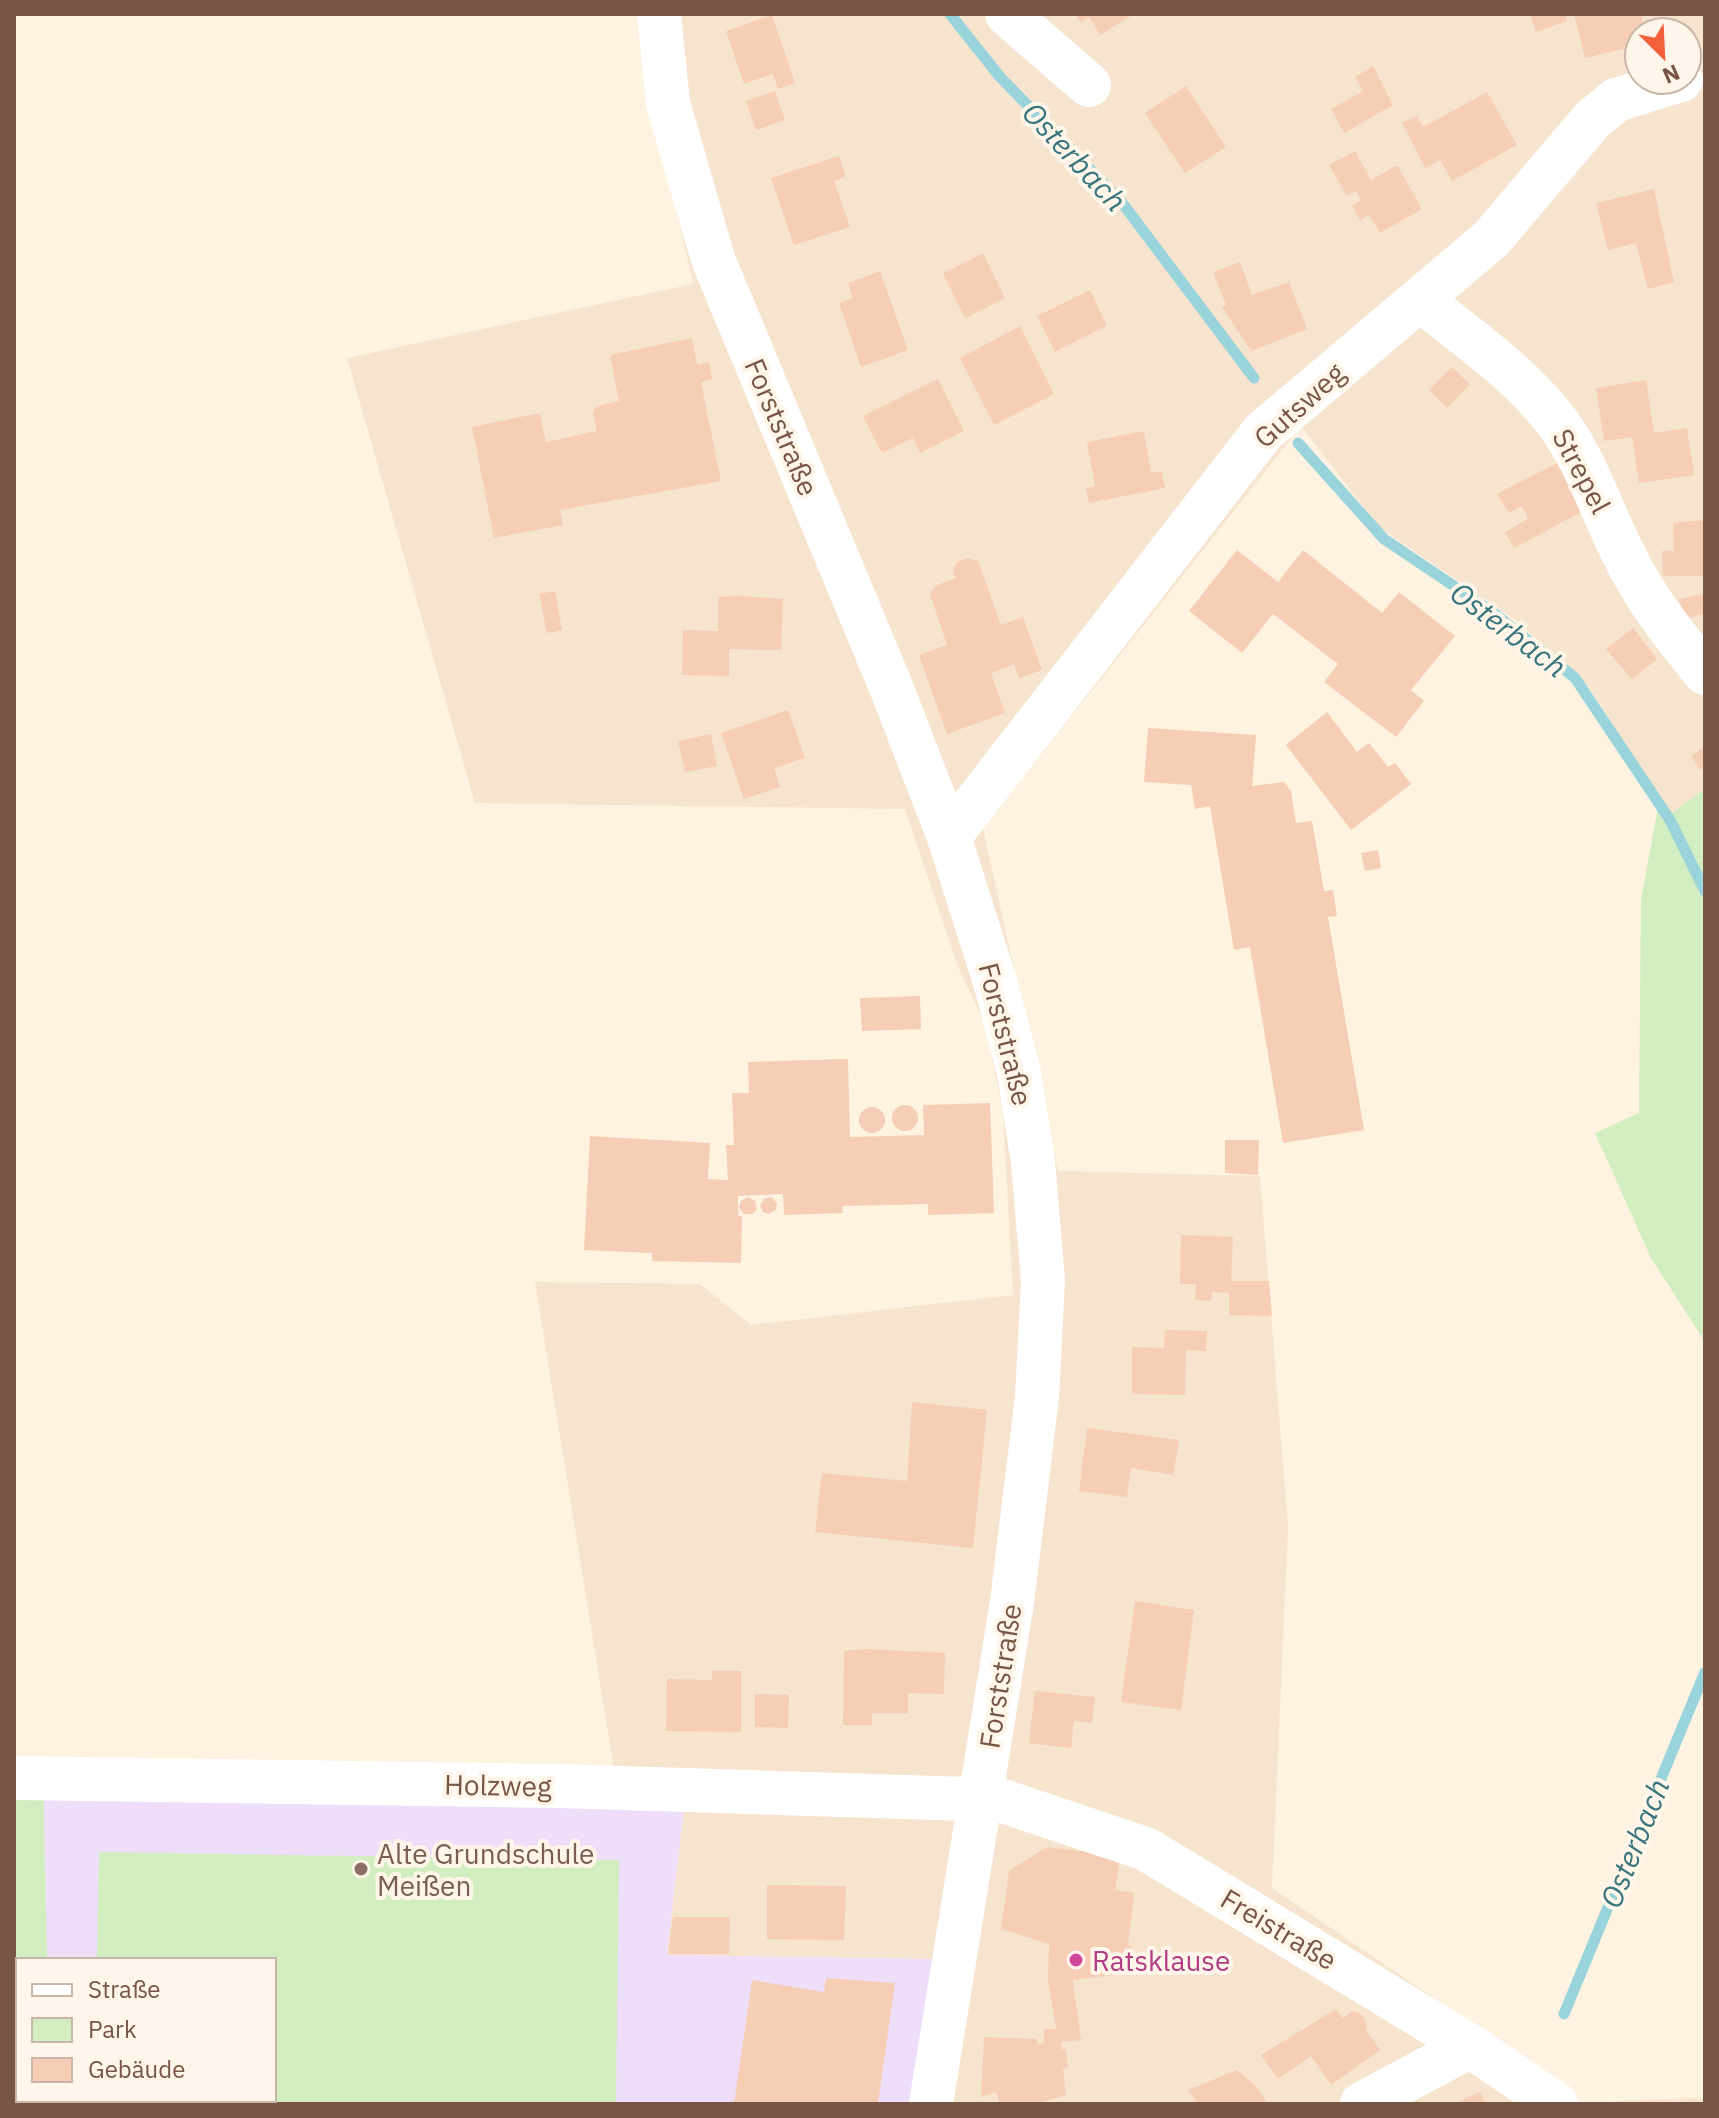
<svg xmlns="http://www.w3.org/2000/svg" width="1719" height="2118" font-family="'IBM Plex Sans',sans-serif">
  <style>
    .residential { fill: #f6e4cf; fill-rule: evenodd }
    .education { fill: #efdefa }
    .green { fill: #d2edbf }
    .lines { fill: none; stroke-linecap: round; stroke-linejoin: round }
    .stream { stroke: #99d3dc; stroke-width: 11 }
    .building { fill: #f6ceb6 }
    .minor { stroke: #fff; stroke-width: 44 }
    .tertiary { stroke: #fff; stroke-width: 44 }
    .education-dot { fill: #8d6e63; stroke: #fff6e9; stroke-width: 3 }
    .hotel-dot { fill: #d1479c; stroke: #fff6e9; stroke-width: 3 }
    .labels { text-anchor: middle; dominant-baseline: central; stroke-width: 8; stroke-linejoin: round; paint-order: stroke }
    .street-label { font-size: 28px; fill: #785646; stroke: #fff6e9 }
    .education-label { font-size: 28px; fill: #785e54; stroke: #fff6e9; text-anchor: start }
    .hotel-label { font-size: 28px; fill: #b23c85; stroke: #fff6e9; text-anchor: start }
    .water-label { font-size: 30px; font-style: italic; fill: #38757e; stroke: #fff6e9 }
  </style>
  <rect width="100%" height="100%" fill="#fef2e1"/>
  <!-- residential -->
  <g class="residential">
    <path d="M640,14h1065v775l-34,24 -82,-125 -72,-67 -138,-94 -78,-101 -318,402 75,343 202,5 28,351 -16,361 266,181 -18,35h-598l20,-145 -275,-4 19,-172 -70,-2 -81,-499 165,2 51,41 262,-30 -10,-183 -18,-87 -26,-56 -54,-160 -430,-6 -128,-445 346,-74 -38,-175zM1639,32h48v48h-48z"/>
    <polygon points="1705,2098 1705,2104 1581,2103 1659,2099"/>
  </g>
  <!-- education -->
  <polygon class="education" points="43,1771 687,1782 667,1955 942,1959 922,2104 51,2104 51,2100 274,2100 274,1960 47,1960"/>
  <!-- green -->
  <g class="green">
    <polygon points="1705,789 1705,1342 1651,1258 1595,1133 1639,1113 1641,900 1660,796 1672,813"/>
    <polygon points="14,1769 43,1771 47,1960 18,1960 18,2100 51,2100 51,2104 14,2104"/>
    <polygon points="99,1852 619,1860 616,2104 95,2104 95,2100 274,2100 274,1960 97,1960"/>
  </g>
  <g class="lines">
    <!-- stream -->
    <g class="stream">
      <polyline points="950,14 1000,77 1120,200 1254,378"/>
      <polyline points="1298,443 1384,539 1494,613 1575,678 1670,820 1705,891"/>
      <polyline points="1564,2014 1705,1672"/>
    </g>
  </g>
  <!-- building -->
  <g class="building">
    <polygon points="1075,14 1134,14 1100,35 1089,17 1081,23"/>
    <polygon points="1530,14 1565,14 1567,21 1536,32"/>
    <polygon points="1574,14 1641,14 1645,32 1639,32 1639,45 1585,58"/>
    <polygon points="772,15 795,83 778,89 773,74 744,84 726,31"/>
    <polygon points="1373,66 1393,105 1344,133 1331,109 1363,91 1355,77"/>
    <polygon points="1186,86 1226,147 1185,173 1145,113"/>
    <polygon points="775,91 785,120 756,130 746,101"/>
    <polygon points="1487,92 1517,145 1452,181 1440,160 1425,168 1402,123 1417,116 1423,127"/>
    <polygon points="1355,151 1371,180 1397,165 1422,209 1380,233 1369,215 1360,220 1352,206 1361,200 1356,191 1347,196 1329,165"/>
    <polygon points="839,156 846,177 834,181 850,227 794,245 771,178"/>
    <polygon points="1654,189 1674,282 1648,289 1636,243 1608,250 1596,203"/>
    <polygon points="983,253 1005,298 965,318 943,273"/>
    <polygon points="1240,262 1252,295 1289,282 1307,329 1251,351 1222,307 1226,305 1213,272"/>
    <polygon points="880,271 908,350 861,367 839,303 853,298 848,283"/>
    <polygon points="1090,290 1107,326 1055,352 1037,316"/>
    <polygon points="1020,326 1054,394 994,425 960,358"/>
    <polygon points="692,338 697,365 709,362 712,379 701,382 721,481 560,510 563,525 494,538 472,427 540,413 546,442 597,431 593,412 597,406 619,401 610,355"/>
    <polygon points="1452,367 1470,384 1447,408 1429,390"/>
    <polygon points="938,379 964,431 920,453 913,438 882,453 863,416"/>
    <polygon points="1646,380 1654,433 1687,428 1694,475 1639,483 1632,437 1604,441 1596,388"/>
    <polygon points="1144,431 1151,473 1162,471 1165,488 1089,503 1086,488 1095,486 1087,442"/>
    <polygon points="1561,461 1587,509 1514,548 1505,532 1528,519 1522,506 1509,513 1497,494"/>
    <polygon points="1705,520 1705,576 1663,576 1662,551 1674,551 1673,523"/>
    <polygon points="1237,550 1278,582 1303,550 1382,613 1399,592 1455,636 1411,690 1424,701 1396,737 1324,682 1338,664 1273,614 1242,653 1189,611"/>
    <polygon points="967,558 978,561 1001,625 1023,617 1042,670 1019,678 1014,664 991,673 1005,713 947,734 919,655 947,645 930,594 935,586 956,578 953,571 958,561"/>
    <polygon points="555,591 562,630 547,633 539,594"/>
    <polygon points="1704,594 1705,614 1683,619 1679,599"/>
    <polygon points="740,596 783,599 781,650 729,649 729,676 682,675 683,630 718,631 718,597"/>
    <polygon points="1633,628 1657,659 1632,679 1606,649"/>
    <polygon points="788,710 805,758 774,768 780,787 744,799 721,733"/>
    <polygon points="1327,712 1357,752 1369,743 1388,767 1395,763 1411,784 1351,830 1286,745"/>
    <polygon points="1148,728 1256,735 1252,786 1284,782 1291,791 1296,823 1312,821 1324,891 1333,890 1337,916 1328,917 1364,1130 1283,1143 1250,947 1234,950 1210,806 1195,809 1191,785 1144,782"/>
    <polygon points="711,734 717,766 685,772 678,741"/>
    <polygon points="1705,747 1705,766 1700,770 1691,756"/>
    <polygon points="1378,850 1381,868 1365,871 1361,853"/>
    <polygon points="920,996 921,1029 862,1031 860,998"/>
    <polygon points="848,1059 850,1137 924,1135 923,1105 990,1103 994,1213 928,1215 928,1204 842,1206 843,1213 784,1215 783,1194 738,1196 738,1216 742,1216 741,1263 652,1261 652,1253 584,1250 590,1136 710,1143 708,1179 728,1180 726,1145 734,1145 732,1093 749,1093 748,1062"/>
    <circle cx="905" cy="1118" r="13"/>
    <circle cx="872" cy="1120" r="13"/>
    <polygon points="1225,1140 1259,1140 1258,1175 1225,1173"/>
    <polygon points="748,1197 755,1201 757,1209 752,1214 744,1214 739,1208 741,1201"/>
    <polygon points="771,1197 777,1203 776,1210 769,1214 763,1212 760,1205 764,1199"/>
    <polygon points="1181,1235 1233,1237 1231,1281 1269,1281 1272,1316 1229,1315 1229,1293 1212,1292 1211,1301 1195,1300 1196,1284 1180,1284"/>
    <polygon points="1165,1330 1207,1331 1206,1351 1186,1350 1185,1395 1132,1394 1132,1347 1164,1348"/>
    <polygon points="912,1402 987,1410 973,1548 815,1532 822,1473 907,1481"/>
    <polygon points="1087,1428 1179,1440 1173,1475 1131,1468 1127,1497 1079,1491"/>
    <polygon points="1135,1601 1194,1610 1181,1710 1121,1702"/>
    <polygon points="866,1649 945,1653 944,1694 908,1693 908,1713 872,1713 872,1725 843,1725 844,1651"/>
    <polygon points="712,1671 741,1671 741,1732 666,1731 667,1679 712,1680"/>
    <polygon points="1035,1691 1095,1697 1092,1723 1074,1721 1071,1748 1029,1743"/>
    <polygon points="755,1694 789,1695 788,1728 755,1727"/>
    <polygon points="1047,1847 1120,1856 1115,1890 1134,1893 1128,1945 1132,1946 1120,1974 1073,1980 1081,2040 1061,2042 1061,2049 1066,2049 1068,2068 1063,2069 1066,2095 1035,2104 1000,2104 996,2092 981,2097 984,2037 1037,2039 1037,2045 1044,2043 1044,2029 1056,2029 1048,1981 1049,1944 1001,1929 1009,1871"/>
    <polygon points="767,1885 846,1886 844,1940 767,1939"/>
    <polygon points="673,1917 730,1917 729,1954 668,1954"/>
    <polygon points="826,1978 895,1983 878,2104 734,2104 752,1980 824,1992"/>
    <polygon points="1336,2009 1343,2018 1353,2011 1362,2015 1367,2024 1366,2030 1380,2050 1331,2085 1311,2056 1278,2079 1261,2055"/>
    <polygon points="1237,2070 1255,2085 1268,2104 1199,2104 1188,2090"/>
    <polygon points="1480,2092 1486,2104 1453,2104"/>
  </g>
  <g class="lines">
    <!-- minor -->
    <g class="minor">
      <polyline points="1007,14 1089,85"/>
      <path d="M1422,301c44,35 91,68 128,112 39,47 54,109 84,161 20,36 45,67 71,99"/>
      <polyline points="949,837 1263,432 1491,239 1592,120 1616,100 1681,80"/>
      <polyline points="14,1778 559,1786 1000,1800 1146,1849 1470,2046 1556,2104"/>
      <polyline points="1362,2104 1470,2046"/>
    </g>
    <!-- tertiary -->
    <polyline class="tertiary" points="659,14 668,103 713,259 891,687 949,837 996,985 1019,1073 1033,1162 1043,1281 1037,1397 1012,1602 931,2104"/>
  </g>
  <!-- markers -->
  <circle class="education-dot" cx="361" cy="1869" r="8"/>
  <circle class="hotel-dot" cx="1076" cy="1960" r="8"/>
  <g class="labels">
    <!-- street labels -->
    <g class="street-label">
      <text transform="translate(1299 405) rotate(-42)">Gutsweg</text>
      <text transform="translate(782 427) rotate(67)">Forststraße</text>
      <text transform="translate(1582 471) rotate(62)">Strepel</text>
      <text transform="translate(1006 1034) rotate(76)">Forststraße</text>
      <text transform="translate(1000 1676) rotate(-81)">Forststraße</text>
      <text transform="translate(498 1785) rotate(1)">Holzweg</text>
      <text transform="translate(1279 1929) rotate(31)">Freistraße</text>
    </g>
    <!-- education labels -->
    <g class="education-label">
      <text x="377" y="1853">Alte Grundschule<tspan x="377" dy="32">Meißen</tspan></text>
    </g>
    <!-- hotel labels -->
    <g class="hotel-label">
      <text x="1092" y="1960">Ratsklause</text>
    </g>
    <!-- water labels -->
    <g class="water-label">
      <text transform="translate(1075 156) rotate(47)">Osterbach</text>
      <text transform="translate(1509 629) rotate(37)">Osterbach</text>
      <text transform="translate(1634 1843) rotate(-68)">Osterbach</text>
    </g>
  </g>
  <!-- border -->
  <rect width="1719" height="2118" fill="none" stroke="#785646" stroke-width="32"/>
  <!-- legend -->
  <rect x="16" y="1958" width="260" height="144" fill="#fff6e9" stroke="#c9b6a8" stroke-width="2"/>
  <rect x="32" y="1984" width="40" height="12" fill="#ffffff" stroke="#c9b6a8" stroke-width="2"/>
  <text x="88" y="1998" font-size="24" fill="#785646">Straße</text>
  <rect x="32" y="2018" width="40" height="24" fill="#d2edbf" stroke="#c9b6a8" stroke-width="2"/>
  <text x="88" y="2038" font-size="24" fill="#785646">Park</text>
  <rect x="32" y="2058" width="40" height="24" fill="#f6ceb6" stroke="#c9b6a8" stroke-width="2"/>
  <text x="88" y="2078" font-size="24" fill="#785646">Gebäude</text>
  <!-- north arrow -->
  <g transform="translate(1663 56) rotate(156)"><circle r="38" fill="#fff6e9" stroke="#c9b6a8" stroke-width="2"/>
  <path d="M0-6L14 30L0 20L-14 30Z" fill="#f3603c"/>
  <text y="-12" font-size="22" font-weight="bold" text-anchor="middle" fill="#785646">N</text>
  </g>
</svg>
